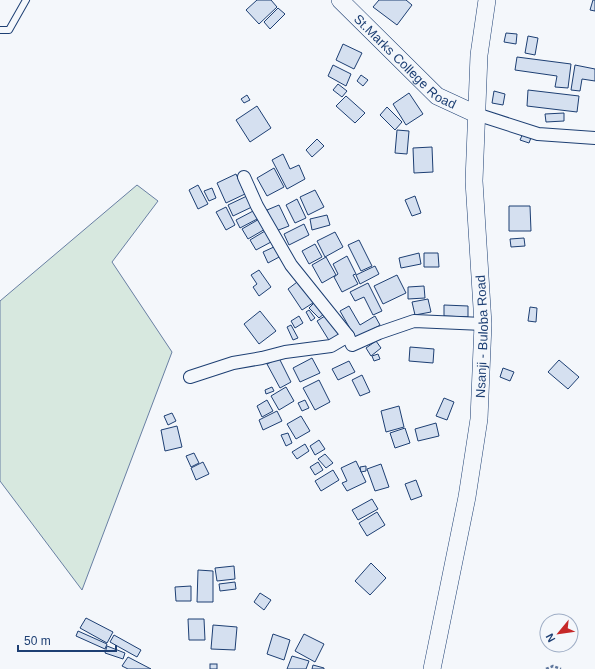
<svg xmlns="http://www.w3.org/2000/svg" width="595" height="669" font-family="Arial,sans-serif">
  <style>
    .green { fill: #d7e8df; stroke: #687fa3 }
    .building { fill: #d5e0f0; stroke: #1d3f73 }
    .lines { fill: none; stroke-linecap: round; stroke-linejoin: round }
    .lane-casing { stroke: #1d3f73; stroke-width: 8 }
    .street-casing { stroke: #1d3f73; stroke-width: 14 }
    .secondary-casing { stroke: #1d3f73; stroke-width: 18 }
    .path { stroke: #5e769c; stroke-width: 2.5; stroke-dasharray: 3 2; stroke-linecap: butt }
    .lane { stroke: #f4f7fb; stroke-width: 6 }
    .street { stroke: #f4f7fb; stroke-width: 12 }
    .secondary { stroke: #f4f7fb; stroke-width: 17 }
    .labels { text-anchor: middle; dominant-baseline: central; stroke-width: 3; stroke-linejoin: round; paint-order: stroke }
    .street-label { font-size: 13px; fill: #1d3f73; stroke: #f4f7fb }
  </style>
  <rect width="100%" height="100%" fill="#f4f7fb"/>
  <!-- green -->
  <polygon class="green" points="137,185 158,201 112,262 172,352 82,590 0,481 0,301"/>
  <!-- building -->
  <g class="building">
    <polygon points="257,0 271,0 277,7 259,24 246,10"/>
    <polygon points="379,0 406,0 412,5 397,25 373,7"/>
    <polygon points="593,0 595,0 595,11 590,10"/>
    <polygon points="278,8 285,14 270,29 264,22"/>
    <polygon points="506,33 517,34 516,44 504,42"/>
    <polygon points="528,36 538,38 535,55 525,53"/>
    <polygon points="343,44 362,53 354,69 336,60"/>
    <polygon points="517,57 571,64 568,88 555,87 557,76 515,70"/>
    <polygon points="333,65 351,74 346,86 328,76"/>
    <polygon points="575,65 595,69 595,81 582,79 580,91 571,90"/>
    <polygon points="361,75 368,80 363,86 357,81"/>
    <polygon points="338,84 347,91 342,97 333,90"/>
    <polygon points="528,90 579,96 577,112 527,106"/>
    <polygon points="494,91 505,94 503,105 492,103"/>
    <polygon points="409,93 423,114 406,125 393,104"/>
    <polygon points="247,95 250,100 244,103 241,99"/>
    <polygon points="346,96 365,113 355,123 336,106"/>
    <polygon points="257,106 271,128 250,142 236,120"/>
    <polygon points="387,107 402,122 395,130 380,115"/>
    <polygon points="564,113 564,121 546,122 545,114"/>
    <polygon points="397,130 409,131 407,154 395,153"/>
    <polygon points="524,131 532,135 529,143 520,140"/>
    <polygon points="317,139 324,146 312,157 306,150"/>
    <polygon points="432,147 433,172 414,173 413,148"/>
    <polygon points="283,154 290,169 299,165 305,179 287,189 272,160"/>
    <polygon points="274,168 284,187 267,196 257,178"/>
    <polygon points="236,174 245,194 226,203 217,183"/>
    <polygon points="198,185 208,204 198,209 189,190"/>
    <polygon points="212,188 216,198 209,201 204,191"/>
    <polygon points="315,190 324,207 308,215 300,197"/>
    <polygon points="249,195 254,206 233,216 228,205"/>
    <polygon points="415,196 421,213 412,216 405,200"/>
    <polygon points="297,199 306,218 295,223 286,205"/>
    <polygon points="279,205 289,226 276,231 267,210"/>
    <polygon points="509,206 530,206 531,231 509,231"/>
    <polygon points="226,207 235,225 226,230 216,212"/>
    <polygon points="255,210 259,218 240,228 236,220"/>
    <polygon points="327,215 330,225 312,230 310,219"/>
    <polygon points="261,218 267,228 248,239 242,229"/>
    <polygon points="304,224 309,235 289,245 284,234"/>
    <polygon points="265,231 271,242 256,250 250,240"/>
    <polygon points="335,232 343,247 325,257 317,241"/>
    <polygon points="524,238 525,246 511,247 510,239"/>
    <polygon points="359,240 372,266 361,271 348,245"/>
    <polygon points="315,244 322,257 309,264 302,251"/>
    <polygon points="276,246 281,256 268,263 263,252"/>
    <polygon points="419,253 421,264 401,268 399,258"/>
    <polygon points="424,253 438,253 439,267 424,267"/>
    <polygon points="347,256 356,274 353,275 358,284 342,292 334,277 338,274 333,264"/>
    <polygon points="326,257 336,275 322,283 312,265"/>
    <polygon points="375,266 379,274 360,284 356,275"/>
    <polygon points="259,270 271,287 259,296 253,287 257,284 251,275"/>
    <polygon points="397,275 406,293 383,304 374,286"/>
    <polygon points="301,279 316,301 302,310 288,289"/>
    <polygon points="368,283 382,311 373,315 364,297 355,301 350,292"/>
    <polygon points="424,286 425,298 408,299 408,287"/>
    <polygon points="428,299 431,312 415,315 412,302"/>
    <polygon points="315,302 325,313 319,318 309,308"/>
    <polygon points="444,305 468,306 468,317 444,316"/>
    <polygon points="349,306 360,325 375,316 380,325 356,339 340,311"/>
    <polygon points="530,307 537,308 536,322 528,321"/>
    <polygon points="309,310 315,318 311,321 306,312"/>
    <polygon points="260,311 276,331 259,344 244,324"/>
    <polygon points="328,314 341,335 330,342 317,321"/>
    <polygon points="299,316 303,323 295,328 291,321"/>
    <polygon points="291,325 298,338 293,340 287,327"/>
    <polygon points="376,341 381,348 371,356 366,348"/>
    <polygon points="410,347 434,349 433,363 409,361"/>
    <polygon points="378,354 380,359 374,361 372,356"/>
    <polygon points="279,358 291,382 280,388 267,364"/>
    <polygon points="312,358 320,373 300,382 293,368"/>
    <polygon points="559,360 579,377 568,389 548,372"/>
    <polygon points="349,361 355,372 338,380 332,369"/>
    <polygon points="503,368 514,372 510,381 500,377"/>
    <polygon points="362,375 370,392 360,396 352,380"/>
    <polygon points="319,380 330,402 315,410 303,388"/>
    <polygon points="272,387 274,391 266,394 265,390"/>
    <polygon points="286,387 294,401 279,410 271,396"/>
    <polygon points="444,398 454,402 447,420 436,416"/>
    <polygon points="267,400 273,411 262,417 257,406"/>
    <polygon points="305,400 309,408 302,411 298,403"/>
    <polygon points="399,406 404,427 386,432 381,411"/>
    <polygon points="277,411 282,421 263,430 259,420"/>
    <polygon points="172,413 176,421 168,425 164,416"/>
    <polygon points="301,416 310,431 296,439 287,424"/>
    <polygon points="436,423 439,436 418,441 415,429"/>
    <polygon points="177,426 182,447 165,451 161,430"/>
    <polygon points="405,428 410,443 395,448 390,433"/>
    <polygon points="288,433 292,443 286,446 281,435"/>
    <polygon points="319,440 325,449 315,455 310,446"/>
    <polygon points="305,444 309,451 297,459 292,452"/>
    <polygon points="194,453 199,463 191,467 186,456"/>
    <polygon points="325,454 333,463 326,468 318,459"/>
    <polygon points="356,461 366,482 347,491 342,483 347,481 341,468"/>
    <polygon points="203,462 209,474 196,480 191,468"/>
    <polygon points="318,462 323,470 315,475 310,467"/>
    <polygon points="381,464 389,487 375,491 367,469"/>
    <polygon points="366,466 366,471 361,472 360,467"/>
    <polygon points="333,470 339,480 321,491 315,481"/>
    <polygon points="416,480 422,496 411,500 405,484"/>
    <polygon points="372,499 378,509 358,520 352,510"/>
    <polygon points="377,512 385,525 367,536 359,523"/>
    <polygon points="371,563 386,578 370,595 355,581"/>
    <polygon points="234,566 235,579 217,581 215,568"/>
    <polygon points="198,570 213,571 213,602 197,602"/>
    <polygon points="235,582 236,589 220,591 219,584"/>
    <polygon points="191,586 191,601 176,601 175,587"/>
    <polygon points="260,593 271,600 264,610 254,602"/>
    <polygon points="86,618 113,632 107,643 80,628"/>
    <polygon points="188,619 204,619 205,640 189,640"/>
    <polygon points="213,625 237,627 235,650 211,649"/>
    <polygon points="78,631 107,644 105,649 76,636"/>
    <polygon points="273,634 290,640 284,660 267,654"/>
    <polygon points="304,634 324,644 315,662 295,651"/>
    <polygon points="114,635 141,650 137,657 110,642"/>
    <polygon points="107,646 125,653 123,659 105,653"/>
    <polygon points="292,656 309,661 306,669 287,669"/>
    <polygon points="128,657 151,669 128,669 122,666"/>
    <rect x="210" y="664" width="7" height="5"/>
    <polygon points="313,665 324,668 324,669 312,669"/>
  </g>
  <g class="lines">
    <defs>
      <polyline id="lane" points="0,30 9,30 26,0"/>
      <g id="street">
        <polyline points="476,114 538,134 595,138"/>
        <polyline points="244,177 257,206 291,265 348,336"/>
        <polyline points="190,377 233,363 262,358 285,352 331,346 348,336 352,345 379,333 414,321 483,324"/>
      </g>
      <g id="secondary">
        <path id="s1" d="M340,0l97,96 39,18"/>
        <path id="s2" d="M432,669l35,-172 12,-78 4,-95 -9,-143 5,-126 8,-55"/>
      </g>
    </defs>
    <!-- lane casing -->
    <use href="#lane" class="lane-casing"/>
    <!-- street casing -->
    <use href="#street" class="street-casing"/>
    <!-- secondary casing -->
    <use href="#secondary" class="secondary-casing"/>
    <!-- path -->
    <polyline class="path" points="546,669 553,666 561,669"/>
    <!-- lane -->
    <use href="#lane" class="lane"/>
    <!-- street -->
    <use href="#street" class="street"/>
    <!-- secondary -->
    <use href="#secondary" class="secondary"/>
  </g>
  <g class="labels">
    <!-- street labels -->
    <g class="street-label">
      <text stroke="none"><textPath href="#s1" startOffset="90">St.Marks College Road</textPath></text>
      <text stroke="none"><textPath href="#s2" startOffset="337">Nsanji - Buloba Road</textPath></text>
    </g>
  </g>
  <!-- north arrow -->
  <g transform="translate(559 633) rotate(241)"><circle r="19" fill="#f4f7fb" stroke="#9eadc5"/>
  <path d="M0-3L7 15L0 10L-7 15Z" fill="#c62828"/>
  <text y="-6" font-size="11" font-weight="bold" text-anchor="middle" fill="#1d3f73">N</text>
  </g>
  <!-- scale -->
  <path d="M18 645v6h98v-6" fill="none" stroke="#1d3f73" stroke-width="2"/>
  <text x="24" y="645" font-size="12" fill="#1d3f73" stroke="#f4f7fb" stroke-width="3" paint-order="stroke">50 m</text>
</svg>
